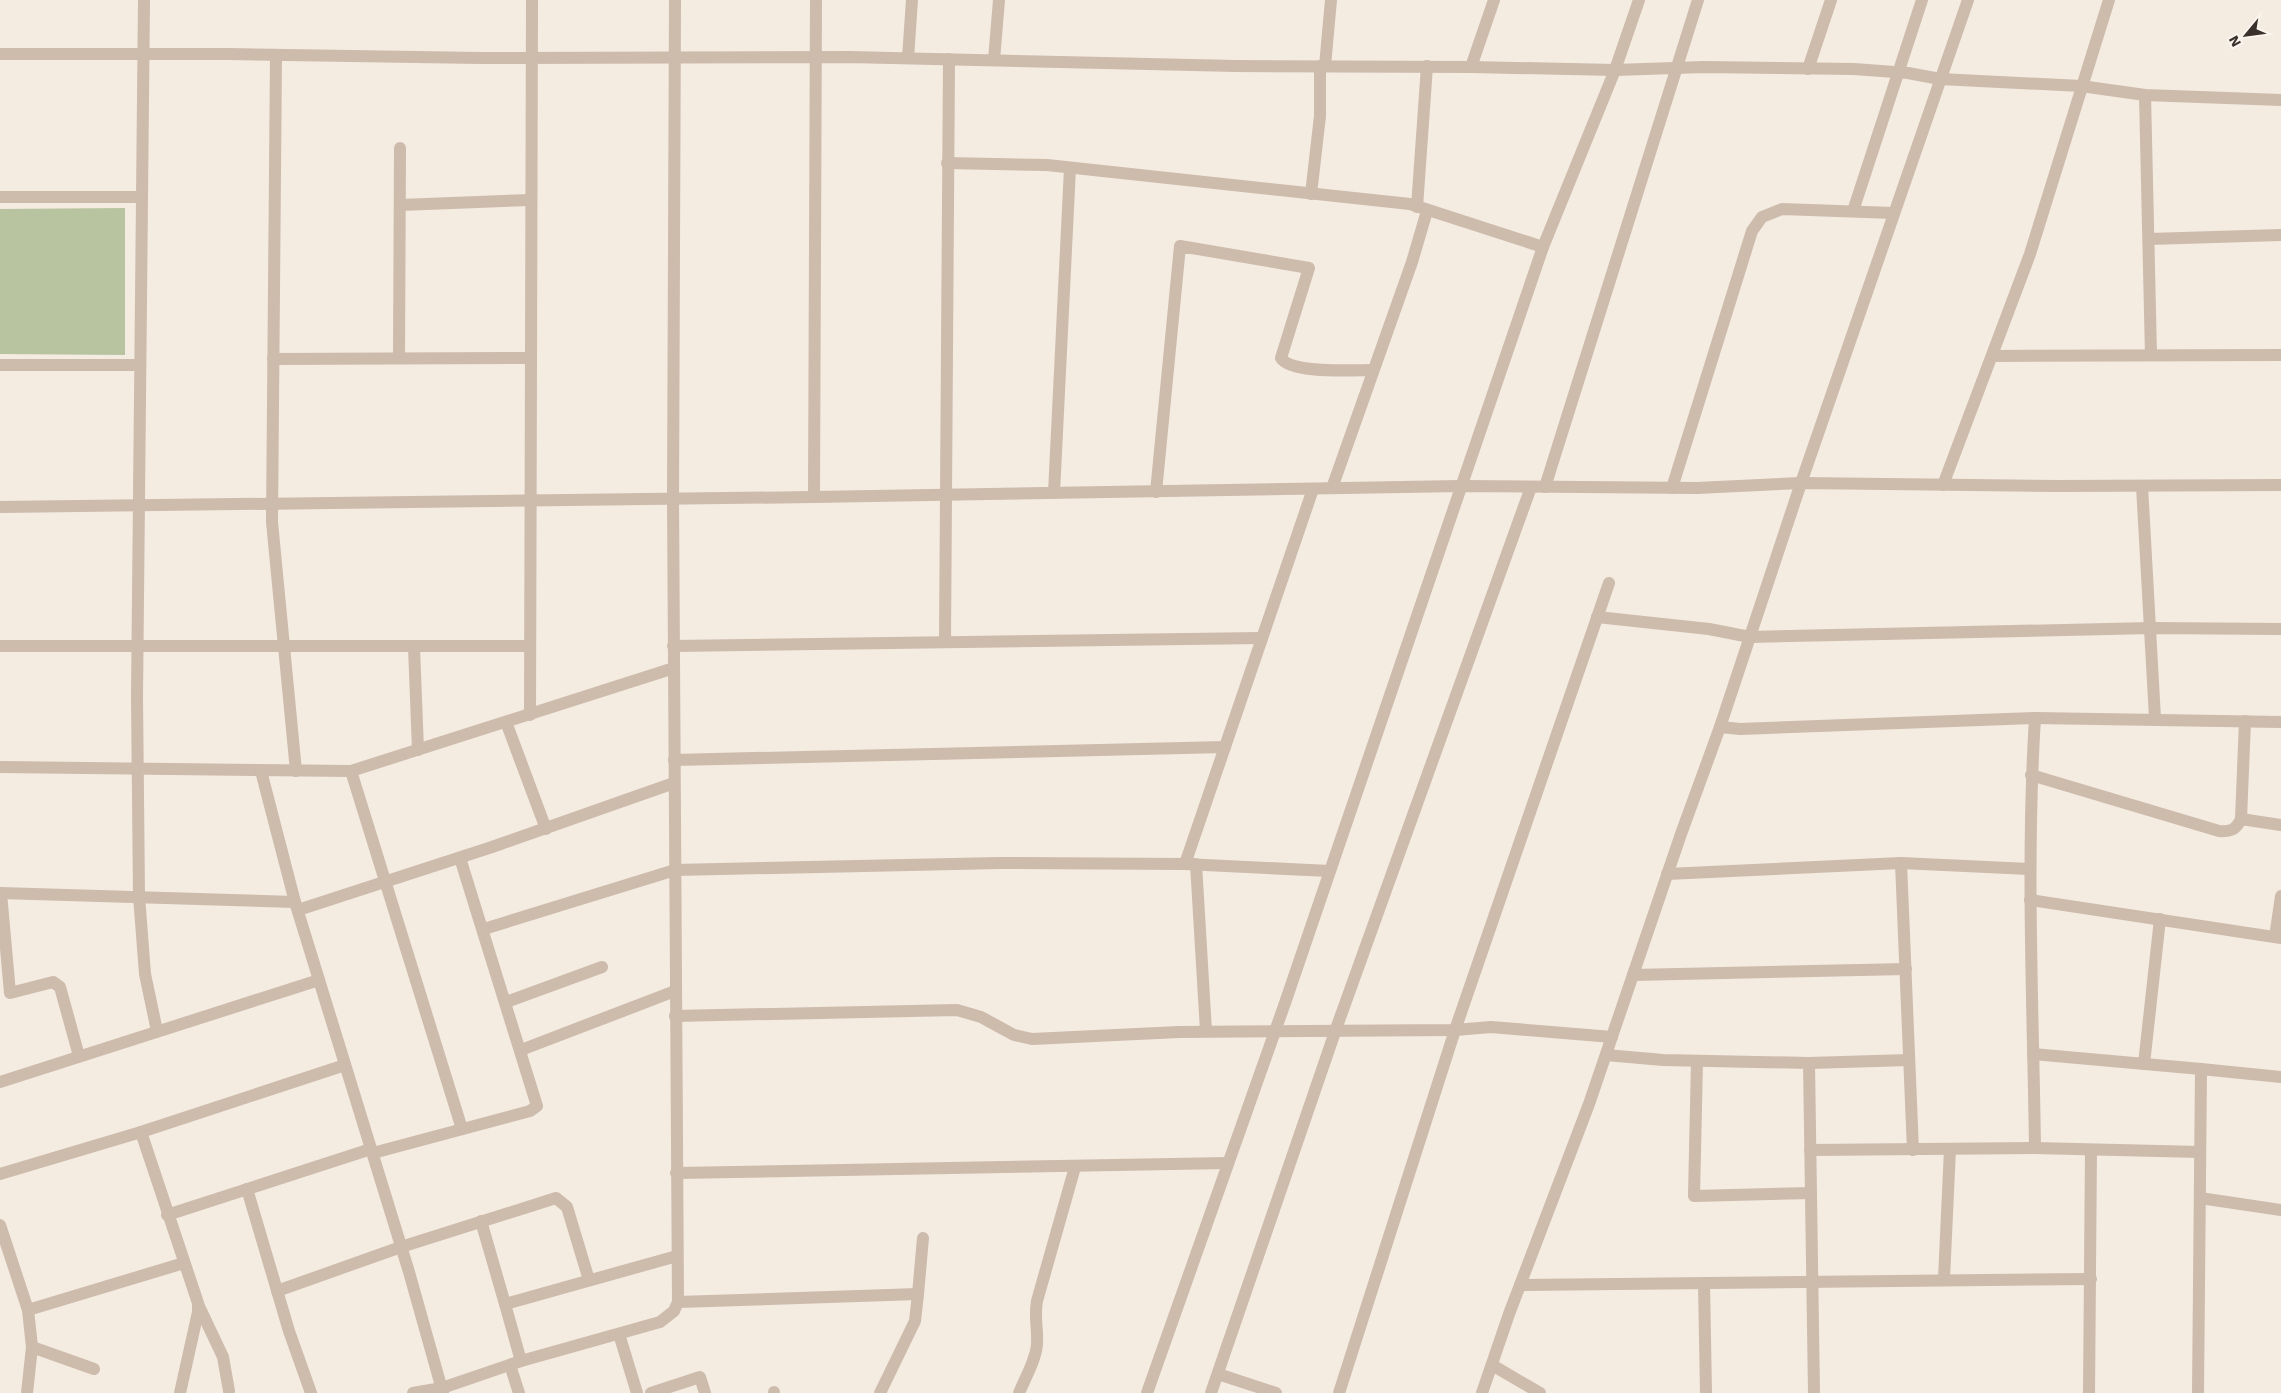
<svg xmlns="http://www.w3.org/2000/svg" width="2281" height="1393" font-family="'Work Sans',sans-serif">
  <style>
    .green { fill: #b8c4a0 }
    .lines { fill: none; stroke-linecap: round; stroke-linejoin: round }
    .minor { stroke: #cdbbac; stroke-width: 12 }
  </style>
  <rect width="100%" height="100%" fill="#f4ebe1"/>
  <!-- green -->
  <polygon class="green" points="125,208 125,355 0,354 0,209"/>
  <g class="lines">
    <!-- minor -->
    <g class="minor">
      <polyline points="144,0 137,697 139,896 145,974 157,1031"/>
      <polyline points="675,0 673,499 678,1302 918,1294 915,1321 880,1393"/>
      <polyline points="0,54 228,54 481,58 849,57 1236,66 1471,67 1615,70 1704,67 1854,69 1908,73 1940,79 2081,86 2145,95 2281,100"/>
      <polyline points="276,55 272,522 296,771"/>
      <polyline points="908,58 912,0"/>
      <polyline points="994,60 999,0"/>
      <polyline points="1325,66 1331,0"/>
      <polyline points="1471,67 1494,0"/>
      <polyline points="1808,69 1831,0"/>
      <polyline points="2145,95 2151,355"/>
      <polyline points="947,163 1047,165 1410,204 1543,247 1285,1003 1147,1393"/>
      <polyline points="1311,194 1320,116 1320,66"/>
      <polyline points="0,197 141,197"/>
      <polyline points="400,205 530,200"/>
      <polyline points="1417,207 1427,66"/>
      <polyline points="1853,211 1922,0"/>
      <polyline points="2149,239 2281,235"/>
      <polyline points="1543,247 1615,70 1639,0"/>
      <polyline points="1992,356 2281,355"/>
      <polyline points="399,358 400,148"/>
      <polyline points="273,359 530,358"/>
      <polyline points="0,365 140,365"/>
      <polyline points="1943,485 2030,254 2109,0"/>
      <polyline points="2142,486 2155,718"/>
      <polyline points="1545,487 1698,0"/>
      <polyline points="1332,488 1412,262 1427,211"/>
      <polyline points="1672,488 1752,231 1762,217 1782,209 1893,213"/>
      <path d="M1156,492l24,-246 129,22 -28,90c10,16 71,12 91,12"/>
      <polyline points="1054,493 1070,168"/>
      <polyline points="814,497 816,0"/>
      <polyline points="0,507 814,497 1461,486 1697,488 1801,483 2058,486 2281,485"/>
      <polyline points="1597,617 1709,629 1750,637 2151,628 2281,629"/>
      <polyline points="945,641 949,59"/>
      <polyline points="0,646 530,646"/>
      <polyline points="673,646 1262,638"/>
      <polyline points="414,647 418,750"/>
      <polyline points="530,715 532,0"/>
      <polyline points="506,722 546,829"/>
      <polyline points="1720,727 1740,729 2035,718 2281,722"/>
      <polyline points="674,760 1225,747"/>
      <polyline points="0,767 351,771 674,668"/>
      <polyline points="261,771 295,902"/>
      <polyline points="351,771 462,1129"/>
      <path d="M2031,775l188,56c11,1 17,-1 22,-12l4,-98"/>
      <polyline points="2241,819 2281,825"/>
      <polyline points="1901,863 1913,1150"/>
      <polyline points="1185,864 1313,489"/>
      <polyline points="1196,864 1206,1031"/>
      <polyline points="1667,874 1901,863 2029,869"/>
      <polyline points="0,893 295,902 409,1272 443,1393"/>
      <polyline points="1,893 10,993 53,982 60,987 79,1056"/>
      <polyline points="2030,900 2281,938"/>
      <polyline points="298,910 492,847 674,783"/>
      <polyline points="484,929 675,870 1000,863 1185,864 1329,871"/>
      <polyline points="2275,937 2281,896"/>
      <polyline points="1633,975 1906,969"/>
      <polyline points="506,1002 602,967"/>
      <polyline points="675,1016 957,1010 981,1017 1014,1035 1032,1039 1179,1032 1455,1030 1491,1027 1612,1037"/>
      <polyline points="521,1050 675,991"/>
      <polyline points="2033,1054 2201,1069 2198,1393"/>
      <polyline points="1606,1055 1663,1060 1809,1063 1814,1393"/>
      <polyline points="1697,1061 1694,1196 1811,1193"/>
      <polyline points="1809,1063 1909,1060"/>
      <polyline points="2144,1064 2160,919"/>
      <polyline points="2201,1069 2281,1077"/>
      <polyline points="0,1082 319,980"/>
      <polyline points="141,1132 345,1065"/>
      <path d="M2035,1148c-2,-143 -9,-287 0,-430"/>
      <polyline points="1810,1150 2035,1148 2200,1152"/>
      <polyline points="373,1153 530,1111 537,1106 460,858"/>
      <polyline points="676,1173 1228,1163"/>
      <polyline points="0,1174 141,1132 198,1303 198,1312 180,1393"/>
      <polyline points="247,1189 289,1331 311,1393"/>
      <polyline points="2200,1198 2281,1210"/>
      <polyline points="167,1215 371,1149"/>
      <polyline points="481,1221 505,1304"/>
      <polyline points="0,1225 28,1310 32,1347 27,1393"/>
      <polyline points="1944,1279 1950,1149"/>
      <polyline points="1704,1283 1706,1393"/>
      <polyline points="1520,1285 2091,1279"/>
      <polyline points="277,1291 401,1247 556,1198 567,1207 589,1280"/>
      <polyline points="918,1294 923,1238"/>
      <polyline points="198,1304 223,1357 229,1391"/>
      <polyline points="28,1310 184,1263"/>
      <polyline points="619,1334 637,1393"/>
      <polyline points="32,1347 94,1369"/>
      <polyline points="521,1361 660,1322 674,1311 678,1302"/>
      <polyline points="510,1365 519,1393"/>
      <polyline points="1492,1365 1540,1393"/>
      <polyline points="1218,1374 1276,1393"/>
      <polyline points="774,1392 774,1393"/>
      <polyline points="413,1393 442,1388 521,1361 505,1304 677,1256"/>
      <polyline points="651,1393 700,1377 705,1393"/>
      <path d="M1019,1393c6,-15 17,-33 18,-49 1,-16 -3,-26 0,-43l38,-134"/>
      <polyline points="1211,1393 1336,1029 1531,487"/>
      <polyline points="1339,1393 1455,1030 1609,583"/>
      <polyline points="1482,1393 1509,1314 1589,1104 1681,834 1720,727 1801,483 1968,0"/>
      <polyline points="2089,1393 2091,1150"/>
    </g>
  </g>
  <!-- north arrow -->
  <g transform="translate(2246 35) rotate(241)" stroke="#fbf5ee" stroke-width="4" paint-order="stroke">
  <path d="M0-4L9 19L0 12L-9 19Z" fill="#3b302b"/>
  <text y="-8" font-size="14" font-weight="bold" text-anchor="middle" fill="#3b302b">N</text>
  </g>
</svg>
